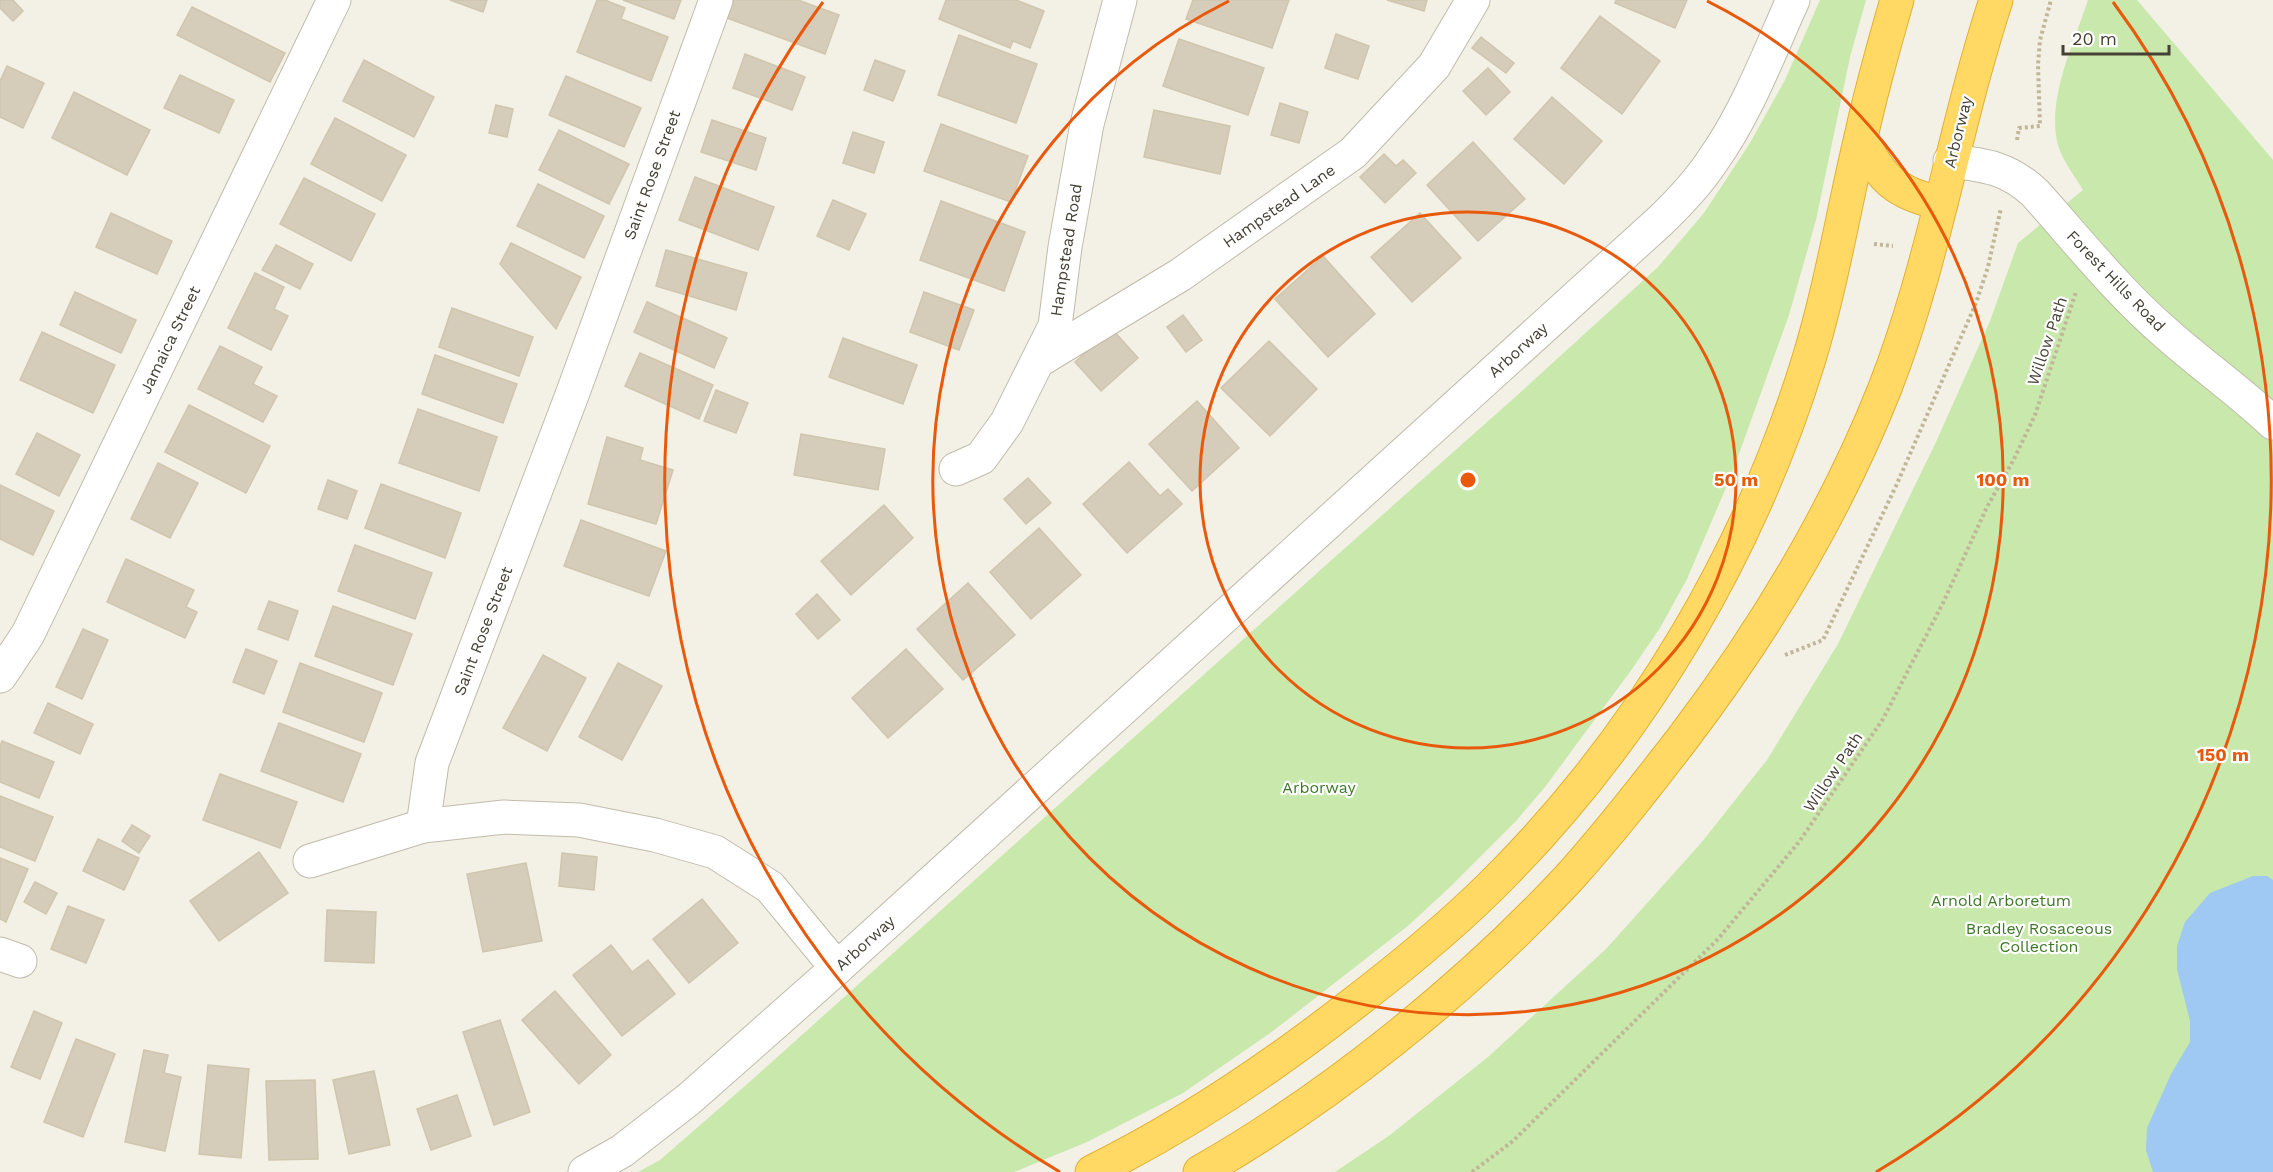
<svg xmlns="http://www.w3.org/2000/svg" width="2273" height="1172" font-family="'Work Sans',sans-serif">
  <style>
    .green { fill: #c8e8ac }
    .water { fill: #9fc8f2 }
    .building { fill: #d5cdba; stroke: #d0c5ad; stroke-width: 1.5 }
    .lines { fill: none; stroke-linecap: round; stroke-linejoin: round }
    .minor-casing { stroke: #c1bbaa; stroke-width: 35 }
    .highway-casing { stroke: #e0b031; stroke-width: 35 }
    .path { stroke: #c0b698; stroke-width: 4; stroke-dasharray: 3 3; stroke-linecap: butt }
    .minor { stroke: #fff; stroke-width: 33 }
    .highway { stroke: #ffd964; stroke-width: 33 }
    .ring { fill: none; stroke: #e8590c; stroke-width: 3 }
    .labels { text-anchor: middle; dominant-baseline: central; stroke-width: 4.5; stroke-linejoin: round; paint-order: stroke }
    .street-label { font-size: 16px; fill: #454034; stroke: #fff }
    .park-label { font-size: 16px; fill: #3e7827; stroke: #fff }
    .centre { fill: #e8590c; stroke: #fff; stroke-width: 3 }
    .ring-label { font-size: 18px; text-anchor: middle; font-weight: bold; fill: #e8590c; stroke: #fff; stroke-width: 4.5; stroke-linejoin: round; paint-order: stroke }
  </style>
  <rect width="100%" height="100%" fill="#f3f0e5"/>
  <!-- green -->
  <g class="green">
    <polygon points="1820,0 1866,0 1850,57 1816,220 1789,315 1731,476 1687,579 1660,628 1632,669 1545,787 1516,821 1451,886 1409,925 1273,1031 1183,1093 1087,1142 1014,1172 638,1172 660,1160 745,1086 1335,557 1513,399 1658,267 1704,213 1750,143 1785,80"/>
    <path d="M2088,0h49l136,160v1012h-938l55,-37 98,-78 118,-108 95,-106 66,-83 71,-116 98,-202 54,-121 28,-78 65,-53c-8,-14 -21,-30 -25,-45 -12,-45 16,-102 30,-145z"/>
  </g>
  <!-- water -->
  <polygon class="water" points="2253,876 2267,876 2273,880 2273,1172 2153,1172 2146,1150 2147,1128 2171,1074 2190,1042 2190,1021 2177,969 2177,946 2185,922 2210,893"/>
  <!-- building -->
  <g class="building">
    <polygon points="0,0 13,0 23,11 13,21 0,8"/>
    <polygon points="450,0 487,0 483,12"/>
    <polygon points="597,0 605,0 625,8 621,19 668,37 651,81 577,52"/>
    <polygon points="623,0 681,0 674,19"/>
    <polygon points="734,0 798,0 839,15 825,54 727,18"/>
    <polygon points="946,0 1016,0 1044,11 1030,48 1013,41 1010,48 939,19"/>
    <polygon points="1193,0 1289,0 1272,48 1186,19"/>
    <polygon points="1387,0 1427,0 1424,11"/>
    <polygon points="1616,0 1687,0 1675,28 1615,3"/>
    <polygon points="192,7 285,53 270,82 177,35"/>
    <polygon points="1600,16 1660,61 1622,114 1561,68"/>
    <polygon points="1336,34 1369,46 1358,79 1325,68"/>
    <polygon points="959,35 1037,64 1016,123 938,95"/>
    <polygon points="1481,37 1514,63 1506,73 1472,48"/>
    <polygon points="1179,39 1264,68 1248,115 1163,86"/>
    <polygon points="745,54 805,77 792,110 733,88"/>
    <polygon points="364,60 434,97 414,137 343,101"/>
    <polygon points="875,60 905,71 893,101 864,90"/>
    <polygon points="7,66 44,83 23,128 0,117 0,81"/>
    <polygon points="1488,68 1510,92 1486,115 1463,91"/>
    <polygon points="180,75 234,100 219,133 164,108"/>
    <polygon points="566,76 641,108 624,147 549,115"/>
    <polygon points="74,92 150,130 127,175 52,138"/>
    <polygon points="1552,97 1602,141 1564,184 1514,139"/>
    <polygon points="1280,103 1308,112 1299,143 1271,135"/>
    <polygon points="496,105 513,109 507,137 489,133"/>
    <polygon points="1154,110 1230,126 1220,174 1144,157"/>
    <polygon points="335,118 406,155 382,201 311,164"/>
    <polygon points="712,120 766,138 756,170 701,152"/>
    <polygon points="941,124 1028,156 1011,202 924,171"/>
    <polygon points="559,130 629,164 609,204 539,170"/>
    <polygon points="853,132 884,142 874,173 843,163"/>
    <polygon points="1473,142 1525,199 1478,241 1427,185"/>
    <polygon points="1384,154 1396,166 1403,160 1416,173 1385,203 1360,177"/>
    <polygon points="695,177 774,207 758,250 679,220"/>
    <polygon points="304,178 375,214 351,261 280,224"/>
    <polygon points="538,184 604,216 584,258 517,226"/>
    <polygon points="833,200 866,214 849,250 817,236"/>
    <polygon points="941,201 1025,232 1004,291 920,260"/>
    <polygon points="111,213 172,241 157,274 96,247"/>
    <polygon points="1420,213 1461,258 1412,302 1371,257"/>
    <polygon points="511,243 581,277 556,329 500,264"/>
    <polygon points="276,245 313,264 300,289 262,270"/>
    <polygon points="666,250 747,273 736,310 656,286"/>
    <polygon points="1323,256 1375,314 1328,357 1275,299"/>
    <polygon points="255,273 284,287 274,309 288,316 271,350 228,328"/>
    <polygon points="75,292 136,320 121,353 60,325"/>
    <polygon points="924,292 974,310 959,350 910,332"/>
    <polygon points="647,302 727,338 714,368 634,332"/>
    <polygon points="452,308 533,337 519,376 439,347"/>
    <polygon points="1183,315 1202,340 1186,352 1167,327"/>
    <polygon points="1112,329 1138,358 1101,391 1075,362"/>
    <polygon points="42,332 115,365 93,413 20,380"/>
    <polygon points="843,338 917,365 903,404 829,377"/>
    <polygon points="1269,341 1317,389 1270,436 1221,388"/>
    <polygon points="220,346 262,367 253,384 277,396 263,422 198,389"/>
    <polygon points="640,353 713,385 699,419 625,386"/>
    <polygon points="435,355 517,384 503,423 422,394"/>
    <polygon points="716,390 748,403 736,433 704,421"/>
    <polygon points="1197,401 1239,448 1192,491 1149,444"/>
    <polygon points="189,405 270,446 246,493 165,452"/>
    <polygon points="418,409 497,437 479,491 399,463"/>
    <polygon points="37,433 80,455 59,496 16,474"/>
    <polygon points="801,434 885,449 878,490 794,475"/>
    <polygon points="607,437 643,448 640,460 673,470 656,524 588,504"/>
    <polygon points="1129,462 1160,496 1168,489 1182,504 1127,553 1083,504"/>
    <polygon points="158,463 198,483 170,538 131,519"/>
    <polygon points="1028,478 1051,503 1026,524 1004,499"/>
    <polygon points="328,480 357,491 347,519 318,509"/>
    <polygon points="381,484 461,513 445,558 365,528"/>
    <polygon points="0,485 54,511 33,555 0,539"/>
    <polygon points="884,505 913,538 851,595 821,561"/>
    <polygon points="581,520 666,551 649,596 564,566"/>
    <polygon points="1039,528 1081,575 1031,619 990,572"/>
    <polygon points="355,545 432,573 415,619 338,591"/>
    <polygon points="126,559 194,590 186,607 197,612 185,638 107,602"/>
    <polygon points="968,583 1015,635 963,680 917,629"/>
    <polygon points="817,594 840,620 818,639 796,614"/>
    <polygon points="269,601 298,611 288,640 258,629"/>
    <polygon points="333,606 412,634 393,685 315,656"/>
    <polygon points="83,629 108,640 82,699 56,687"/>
    <polygon points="246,649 277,661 264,694 233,682"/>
    <polygon points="906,649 943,689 888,738 852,698"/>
    <polygon points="543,655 586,678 547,751 503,728"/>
    <polygon points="300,663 382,693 364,742 283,712"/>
    <polygon points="618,663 662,686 622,760 579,737"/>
    <polygon points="48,703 93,724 80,754 34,733"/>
    <polygon points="279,723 361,754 343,802 261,771"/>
    <polygon points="2,741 54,762 39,798 0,782 0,746"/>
    <polygon points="220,774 297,802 280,848 203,820"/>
    <polygon points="0,796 53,817 35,861 0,847"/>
    <polygon points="132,825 150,836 139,853 122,841"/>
    <polygon points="98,839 139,858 124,890 83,871"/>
    <polygon points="259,852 288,893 219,941 190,901"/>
    <polygon points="562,853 597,857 594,890 559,886"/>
    <polygon points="0,858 28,869 6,922 0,919"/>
    <polygon points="526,863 542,941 483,952 467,874"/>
    <polygon points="35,882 57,893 46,914 24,902"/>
    <polygon points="702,899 738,943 689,983 653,939"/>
    <polygon points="68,906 104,920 86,963 51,949"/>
    <polygon points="327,910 376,912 374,963 325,961"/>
    <polygon points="611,945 632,972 648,960 675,994 622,1036 573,975"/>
    <polygon points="555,991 611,1055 579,1084 522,1020"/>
    <polygon points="34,1011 62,1023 40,1079 11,1067"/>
    <polygon points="500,1020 530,1112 494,1125 463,1032"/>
    <polygon points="76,1039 115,1054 83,1137 44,1122"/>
    <polygon points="144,1050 168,1055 164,1073 181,1077 165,1151 125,1142"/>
    <polygon points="208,1065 249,1069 241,1158 199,1154"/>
    <polygon points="374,1071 390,1145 349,1154 333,1080"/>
    <polygon points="315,1080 318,1159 269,1160 266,1081"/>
    <polygon points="457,1095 471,1136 431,1150 417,1109"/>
  </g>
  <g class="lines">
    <defs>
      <g id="minor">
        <polyline points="716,0 572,395 432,763 423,826 504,817 579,820 655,835 715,852 770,887 837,968"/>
        <path d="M1950,161c36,4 58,7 85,32 43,48 83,99 132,141 35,31 72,57 106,89"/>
        <polyline points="1038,361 1180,275 1353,153 1434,66 1473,0"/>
        <polyline points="956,469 981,458 1007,422 1055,326 1065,247 1087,124 1120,0"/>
        <polyline points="0,676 28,634 334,0"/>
        <polyline points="310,861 423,826"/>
        <polyline points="0,954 20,961"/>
        <path d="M585,1172l37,-21 67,-52 148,-131 822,-746c20,-19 39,-39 54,-62 34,-48 56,-107 80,-160"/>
      </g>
      <g id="highway">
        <path d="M1861,138c19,40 35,56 80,65"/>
        <path d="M1092,1172c93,-46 175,-101 257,-165 55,-42 109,-86 157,-136 139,-142 243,-319 302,-509 23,-74 35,-150 53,-225 10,-46 23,-92 36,-137"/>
        <path d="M1200,1172c130,-74 265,-183 367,-292 41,-45 79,-94 116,-142 82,-108 152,-224 202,-350 49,-125 69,-260 111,-388"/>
      </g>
    </defs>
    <!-- minor casing -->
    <use href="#minor" class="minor-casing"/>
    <!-- highway casing -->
    <use href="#highway" class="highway-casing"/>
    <!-- path -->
    <g class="path">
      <polyline points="2017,140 2019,128 2040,126 2038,65 2040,40 2051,0"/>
      <polyline points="1874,244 1893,246"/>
      <polyline points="1785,655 1823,640 1896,486 1976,303 1988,267 2001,208"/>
      <polyline points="1472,1172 1513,1141 1718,939 1799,842 1883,719 1943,603 1987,507 2013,461 2035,415 2076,292"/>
    </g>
    <!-- minor -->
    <use href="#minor" class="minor"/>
    <!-- highway -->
    <use href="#highway" class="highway"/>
  </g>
  <!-- distance rings -->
  <g class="ring">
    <circle cx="1468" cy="480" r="268"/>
    <path d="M1707 1A535 535 0 1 1 1229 1"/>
    <path d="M1060 1172A803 803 0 0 1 823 2M2113 2A803 803 0 0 1 1876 1172"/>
  </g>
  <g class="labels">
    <!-- street labels -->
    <g class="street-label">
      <text transform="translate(1958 132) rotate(-76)">Arborway</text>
      <text transform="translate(652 175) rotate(-70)">Saint Rose Street</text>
      <text transform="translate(1279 206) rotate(-35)">Hampstead Lane</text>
      <text transform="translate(1066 250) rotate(-81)">Hampstead Road</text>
      <text transform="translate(2116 281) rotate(46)">Forest Hills Road</text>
      <text transform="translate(170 340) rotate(-64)">Jamaica Street</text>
      <text transform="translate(2047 341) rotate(-71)">Willow Path</text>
      <text transform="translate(1518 350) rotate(-42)">Arborway</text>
      <text transform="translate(483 631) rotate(-69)">Saint Rose Street</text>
      <text transform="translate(1833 772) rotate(-56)">Willow Path</text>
      <text transform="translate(865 943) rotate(-42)">Arborway</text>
    </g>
    <!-- park labels -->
    <g class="park-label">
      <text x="1319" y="787">Arborway</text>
      <text x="2001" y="900">Arnold Arboretum</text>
      <text x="2039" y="928">Bradley Rosaceous<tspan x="2039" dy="18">Collection</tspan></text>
    </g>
  </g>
  <circle cx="1468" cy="480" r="9" class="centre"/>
  <g class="ring-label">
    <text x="1736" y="486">50 m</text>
    <text x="2003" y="486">100 m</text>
    <text x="2223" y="761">150 m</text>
  </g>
  <!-- scale -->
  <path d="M2063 45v9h106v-9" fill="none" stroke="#454034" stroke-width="3"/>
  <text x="2072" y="45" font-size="18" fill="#454034" stroke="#ffffff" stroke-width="4.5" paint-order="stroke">20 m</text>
</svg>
